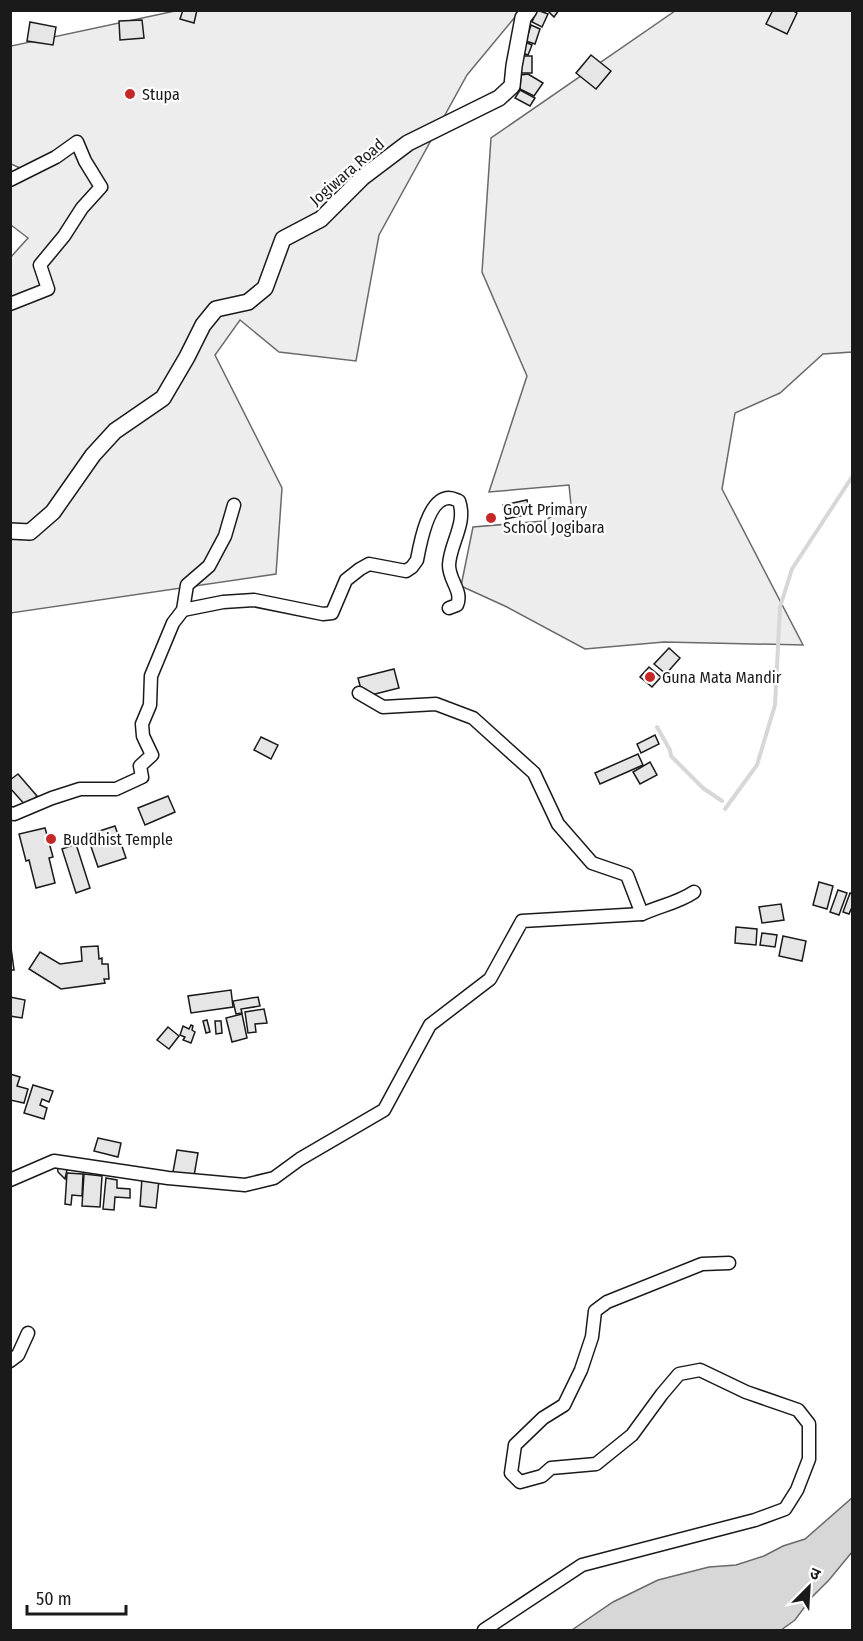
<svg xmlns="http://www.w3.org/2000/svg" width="863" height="1641" font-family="'Fira Sans Condensed','Noto Sans Devanagari',sans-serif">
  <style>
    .built { fill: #ededed; stroke: #6a6a6a; stroke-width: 1.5 }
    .water { fill: #d7d7d7; stroke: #6a6a6a; stroke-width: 1.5 }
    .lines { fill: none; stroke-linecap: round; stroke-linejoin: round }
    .stream { stroke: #d7d7d7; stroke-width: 4 }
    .building { fill: #e6e6e6; stroke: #1a1a1a; stroke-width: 1.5 }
    .minor-casing { stroke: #1a1a1a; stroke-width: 15 }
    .tertiary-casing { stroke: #1a1a1a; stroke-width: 18 }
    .minor { stroke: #fff; stroke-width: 12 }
    .tertiary { stroke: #fff; stroke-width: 15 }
    .poi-dot { fill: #c62828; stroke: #fff; stroke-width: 2 }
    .labels { text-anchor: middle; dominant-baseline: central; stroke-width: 4.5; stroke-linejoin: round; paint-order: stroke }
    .poi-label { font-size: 16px; fill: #1a1a1a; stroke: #fff; text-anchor: start }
    .street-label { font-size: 16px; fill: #1a1a1a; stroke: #fff }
  </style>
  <rect width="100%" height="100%" fill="#fff"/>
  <!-- built -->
  <g class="built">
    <polygon points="175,11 520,11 467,75 379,235 356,361 279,352 240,320 215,355 282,488 276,574 11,613 10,258 28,238 11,225 11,174 20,168 11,164 11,46"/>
    <polygon points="675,11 852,11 852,352 823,354 780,393 735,413 722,489 803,645 664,642 585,649 507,607 461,586 473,527 544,521 571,505 569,485 489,492 527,376 482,272 491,138"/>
  </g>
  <!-- water -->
  <polygon class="water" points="852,1498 852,1552 829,1580 812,1597 795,1620 781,1630 572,1630 613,1602 658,1580 709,1567 736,1565 764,1556 783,1546 805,1539"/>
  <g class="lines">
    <!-- stream -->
    <g class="stream">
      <polyline points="657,727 670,750 671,756 703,788 722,801"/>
      <polyline points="725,809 757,765 775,705 780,607 792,569 852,477"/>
    </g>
  </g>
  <!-- building -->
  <g class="building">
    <polygon points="183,10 197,10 194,23 180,19"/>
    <polygon points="537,10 548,14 542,27 532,22"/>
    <polygon points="547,10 559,10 554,17"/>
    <polygon points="773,10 792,10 797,13 787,34 766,24"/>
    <polygon points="142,20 144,38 120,40 119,21"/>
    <polygon points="30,22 56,27 53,45 27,41"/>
    <polygon points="531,25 540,29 535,44 526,41"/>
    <polygon points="523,41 532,45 528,55 519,52"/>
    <polygon points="591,55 611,71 596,89 576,73"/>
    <rect x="520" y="56" width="12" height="17"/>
    <polygon points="528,74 543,83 534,96 520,89 521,75"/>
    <polygon points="520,90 535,98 530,106 515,98"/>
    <polygon points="527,500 530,514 506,519 503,505"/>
    <polygon points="669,648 680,658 666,674 654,664"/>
    <polygon points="649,667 661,677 652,687 640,677"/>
    <polygon points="394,669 399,688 363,697 358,678"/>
    <polygon points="655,735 659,744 641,753 637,744"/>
    <polygon points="261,737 278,745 271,759 254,750"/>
    <polygon points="638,754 643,765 600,784 595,773"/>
    <polygon points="650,762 657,775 640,784 633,772"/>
    <polygon points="18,774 37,796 26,806 10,788 10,780"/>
    <polygon points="168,796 175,812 145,825 138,808"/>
    <polygon points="115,826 126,858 98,867 87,835"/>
    <polygon points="45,828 53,857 49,858 55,883 36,888 29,860 26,861 19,834"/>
    <polygon points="76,844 90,888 76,893 62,849"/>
    <polygon points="819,882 833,886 827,909 813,905"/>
    <polygon points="838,890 847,893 839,915 830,912"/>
    <polygon points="850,893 852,894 852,907 849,914 843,912"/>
    <polygon points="781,904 784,920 762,923 759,907"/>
    <polygon points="736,927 757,929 756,945 735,943"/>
    <polygon points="762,933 777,935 775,947 760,945"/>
    <polygon points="783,936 806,941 802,961 779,956"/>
    <polygon points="10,940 14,970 10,970"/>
    <polygon points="98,946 99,959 102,958 102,964 108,964 109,979 104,979 105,983 61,989 29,969 40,952 60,964 82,961 81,947"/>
    <polygon points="231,990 233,1007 191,1013 188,996"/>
    <polygon points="10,997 25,1000 22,1018 10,1016"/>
    <polygon points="258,997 260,1006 241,1009 242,1013 236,1014 233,1001"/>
    <polygon points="264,1009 267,1023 255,1024 256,1032 248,1033 245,1012"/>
    <polygon points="242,1014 247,1038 232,1042 226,1018"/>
    <polygon points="207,1020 210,1032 206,1033 203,1021"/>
    <polygon points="215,1021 221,1021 222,1033 216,1034"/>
    <polygon points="191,1025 193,1026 192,1030 195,1032 191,1043 183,1040 185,1037 180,1035 183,1026 189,1029"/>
    <polygon points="168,1027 179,1036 169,1049 157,1040"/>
    <polygon points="10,1074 20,1077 17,1086 28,1089 24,1103 10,1100"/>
    <polygon points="33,1085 53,1091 49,1102 42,1099 40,1105 47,1108 44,1119 24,1113"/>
    <polygon points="98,1138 121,1143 118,1157 94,1151"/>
    <polygon points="177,1150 198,1153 194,1176 173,1172"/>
    <polygon points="57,1165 67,1170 65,1179 58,1172"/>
    <polygon points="67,1173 83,1174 82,1196 72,1195 71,1205 65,1204"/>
    <polygon points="84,1174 102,1176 100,1207 82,1206"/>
    <polygon points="106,1178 117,1180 117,1188 130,1189 130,1198 115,1197 114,1210 103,1209"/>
    <polygon points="142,1178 159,1180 156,1208 140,1206"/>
  </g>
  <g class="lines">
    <defs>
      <g id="minor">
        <polyline points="10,180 56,157 77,142 85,161 101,187 82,208 64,236 40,265 48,289 10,304"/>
        <path d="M183,610l40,-8 31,-2 69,14 9,-1 14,-33 14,-11 9,-5 37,7 6,-4 5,-7c3,-16 11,-62 32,-62 4,0 7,2 10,3 8,23 -9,42 -10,64 0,16 14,26 8,40l-8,3"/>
        <polyline points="359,693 383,707 436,704 473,718 534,773 558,824 592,863 627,875 642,914"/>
        <polyline points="10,813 14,814 52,798 80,789 116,789 142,777 140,766 152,755 143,736 142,724 150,705 151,676 173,623 183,610 187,585 209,566 225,536 234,505"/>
        <path d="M10,1180l44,-19 114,17 77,7 29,-7 26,-19 84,-49 46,-85 60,-46 32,-58 120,-7c17,-8 36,-11 52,-22"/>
        <polyline points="10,1361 18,1355 28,1333"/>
        <polyline points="484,1630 582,1565 755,1520 785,1509 797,1490 809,1459 809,1424 798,1410 746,1392 700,1370 679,1374 662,1394 632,1435 596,1464 551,1468 542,1476 520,1482 511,1473 515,1445 543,1418 564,1405 581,1370 592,1337 595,1311 607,1302 702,1264 729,1263"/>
      </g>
      <polyline id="tertiary" points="10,531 30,532 53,512 93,455 115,431 163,398 187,357 203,325 216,309 248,302 265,288 283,239 321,219 363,177 408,143 499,98 512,86 514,66 523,18 529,10"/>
    </defs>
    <!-- minor casing -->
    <use href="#minor" class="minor-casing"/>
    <!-- tertiary casing -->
    <use href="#tertiary" class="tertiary-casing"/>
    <!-- minor -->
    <use href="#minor" class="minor"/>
    <!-- tertiary -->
    <use href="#tertiary" class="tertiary"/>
  </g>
  <!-- markers -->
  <g class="poi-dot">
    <circle cx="130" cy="94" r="6"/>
    <circle cx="491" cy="518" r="6"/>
    <circle cx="650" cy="677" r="6"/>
    <circle cx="51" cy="839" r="6"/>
  </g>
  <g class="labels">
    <!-- poi labels -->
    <g class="poi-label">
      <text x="142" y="94">Stupa</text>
      <text x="503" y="509">Govt Primary<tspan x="503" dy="18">School Jogibara</tspan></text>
      <text x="662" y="677">Guna Mata Mandir</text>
      <text x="63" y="839">Buddhist Temple</text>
    </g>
    <!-- street labels -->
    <g class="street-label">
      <text transform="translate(347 172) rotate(-41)">Jogiwara Road</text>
    </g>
  </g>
  <!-- border -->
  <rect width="863" height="1641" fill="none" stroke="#1a1a1a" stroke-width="24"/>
  <!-- north arrow -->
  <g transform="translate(809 1587) rotate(24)" stroke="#ffffff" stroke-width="4.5" paint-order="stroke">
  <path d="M0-4.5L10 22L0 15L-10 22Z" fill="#1a1a1a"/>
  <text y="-9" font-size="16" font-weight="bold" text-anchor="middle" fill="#1a1a1a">उ</text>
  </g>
  <!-- scale -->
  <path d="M27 1605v9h99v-9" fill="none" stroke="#1a1a1a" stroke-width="3"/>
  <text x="36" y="1605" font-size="18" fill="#1a1a1a" stroke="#ffffff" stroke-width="4.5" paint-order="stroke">50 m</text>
</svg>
